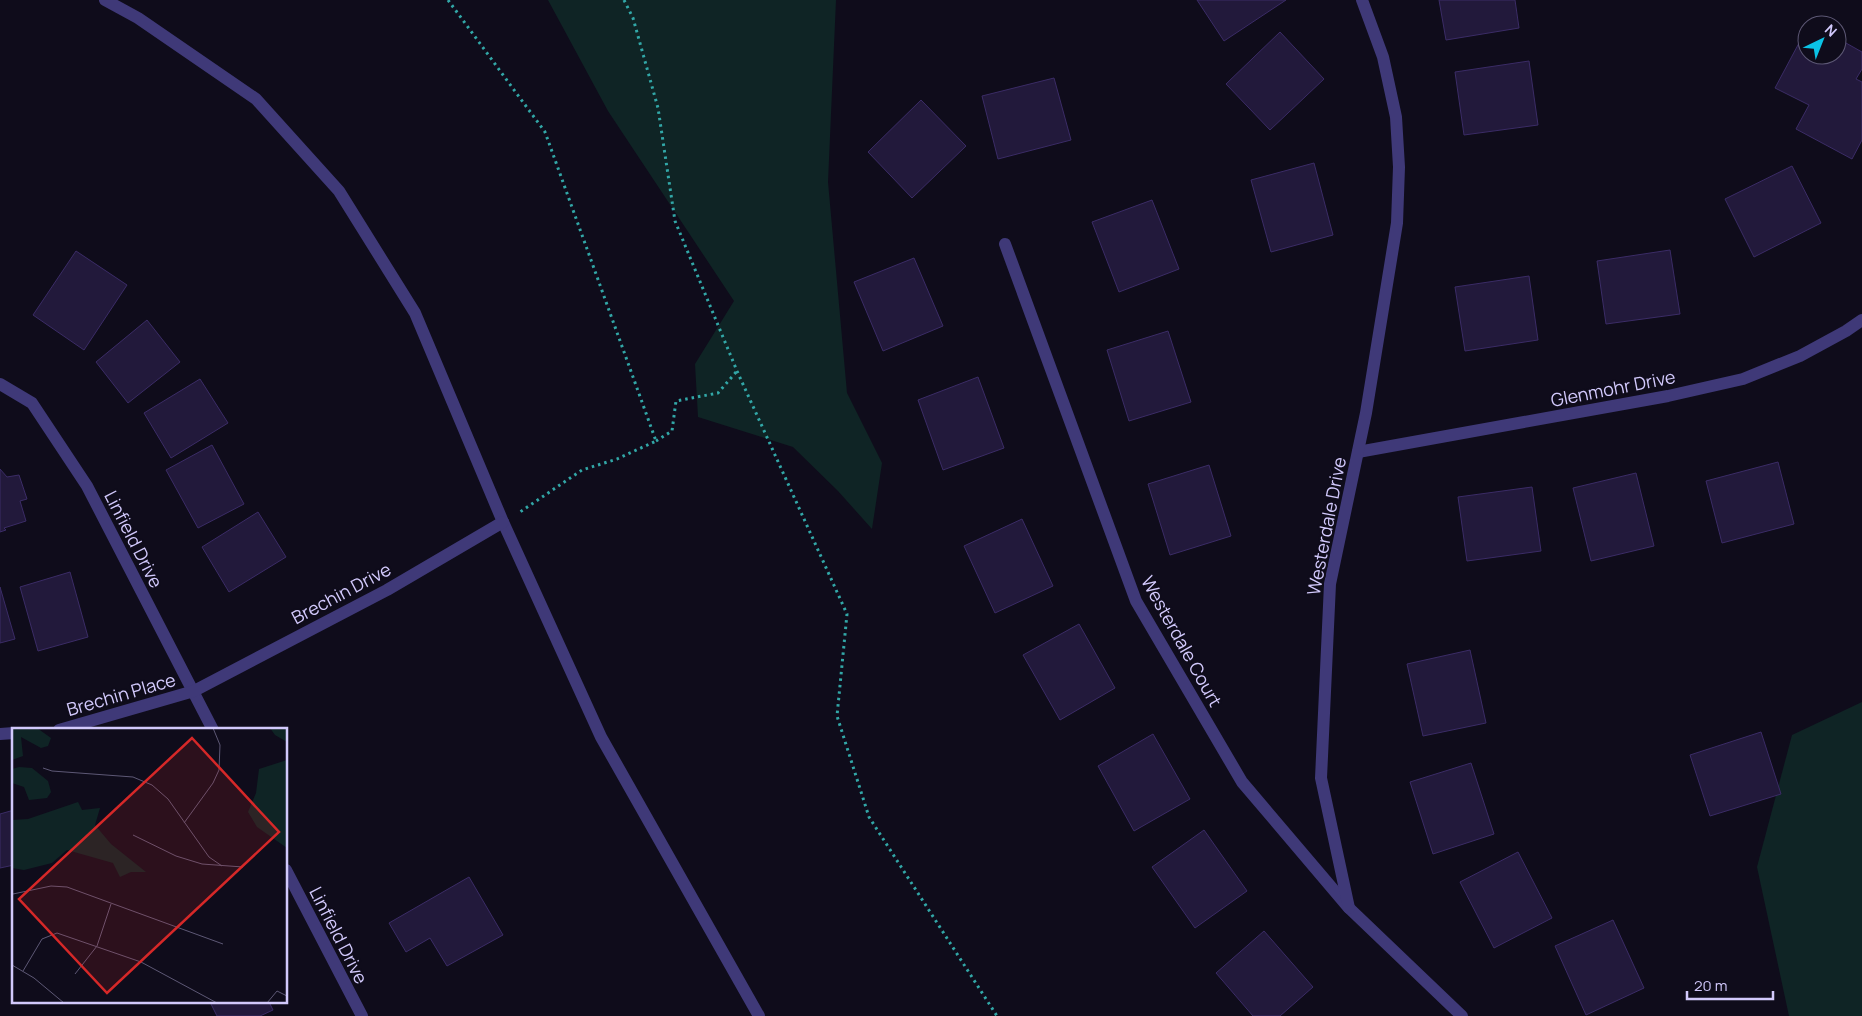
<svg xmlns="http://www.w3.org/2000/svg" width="1862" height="1016" font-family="Manrope,sans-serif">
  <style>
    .green { fill: #0f2425 }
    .building { fill: #22193b; stroke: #3b2c66 }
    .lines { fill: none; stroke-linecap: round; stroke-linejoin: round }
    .path { stroke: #32a7a7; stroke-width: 3; stroke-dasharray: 2.5 4; stroke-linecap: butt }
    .minor { stroke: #3f3978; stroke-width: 12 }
    .labels { text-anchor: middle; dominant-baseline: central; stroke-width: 4; stroke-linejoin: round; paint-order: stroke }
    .street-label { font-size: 18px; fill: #d2c9fc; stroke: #0f0c1b }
    .inset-road { fill: none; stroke: #5d5875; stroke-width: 1 }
    .view { fill: #d62828; fill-opacity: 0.15; stroke: #d62828; stroke-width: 2.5 }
    .inset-edge { fill: none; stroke: #d2c9fc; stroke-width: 2.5 }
  </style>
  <rect width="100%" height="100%" fill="#0f0c1b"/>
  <!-- green -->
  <g class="green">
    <polygon points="548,0 836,0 828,182 847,393 882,463 872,529 838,491 793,447 698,417 695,364 734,301 608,111"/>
    <polygon points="1862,702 1862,1016 1789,1016 1757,867 1792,735"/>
  </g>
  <!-- building -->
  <g class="building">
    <polygon points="1197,0 1286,0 1224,41"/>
    <polygon points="1439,0 1515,0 1519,28 1446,40"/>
    <polygon points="1807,28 1807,55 1837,55 1837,38 1862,52 1862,69 1856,79 1862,82 1862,140 1852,159 1796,129 1809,105 1775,88"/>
    <polygon points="1280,32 1324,79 1270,130 1226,84"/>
    <polygon points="1529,61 1538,125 1464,135 1455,72"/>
    <polygon points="1054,78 1071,140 998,159 982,96"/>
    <polygon points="921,100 966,146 912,198 868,152"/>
    <polygon points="1314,163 1333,235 1271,252 1251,180"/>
    <polygon points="1792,166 1821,223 1754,257 1725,199"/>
    <polygon points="1152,200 1179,269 1119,292 1092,222"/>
    <polygon points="1670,250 1680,314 1606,324 1597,261"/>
    <polygon points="76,251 127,285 84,350 33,315"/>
    <polygon points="914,258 943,326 883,351 854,282"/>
    <polygon points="1529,276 1538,340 1465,351 1455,287"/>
    <polygon points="147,320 180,362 128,403 96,362"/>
    <polygon points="1168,331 1191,402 1129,421 1107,350"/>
    <polygon points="978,377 1004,448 943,470 918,400"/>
    <polygon points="200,379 228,423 171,458 144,413"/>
    <polygon points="212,445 244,504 198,528 166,470"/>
    <polygon points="1778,462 1794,524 1722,543 1706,481"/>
    <polygon points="1209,465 1231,536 1170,555 1148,484"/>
    <polygon points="0,469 7,477 19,475 27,499 20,501 26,521 4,528 6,530 0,532"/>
    <polygon points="1636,473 1654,546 1591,561 1573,488"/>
    <polygon points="1532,487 1541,551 1467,561 1458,497"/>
    <polygon points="258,512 286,557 229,592 202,547"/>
    <polygon points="1022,519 1053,586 995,613 964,546"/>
    <polygon points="70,572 88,637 38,651 20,587"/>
    <polygon points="0,587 15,639 0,643"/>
    <polygon points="1079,624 1115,688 1060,720 1023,655"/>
    <polygon points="1470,650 1486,723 1423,736 1407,664"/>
    <polygon points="1761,732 1781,794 1710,816 1690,755"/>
    <polygon points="1153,734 1190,799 1134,831 1098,766"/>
    <polygon points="1471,763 1494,834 1433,854 1410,782"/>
    <polygon points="14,810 14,865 0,868 0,814"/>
    <polygon points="1204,830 1247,891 1195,928 1152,867"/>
    <polygon points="1518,852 1552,918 1494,948 1460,882"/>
    <polygon points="469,877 503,935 447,966 430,938 406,952 389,923"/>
    <polygon points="1613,920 1644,988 1586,1015 1555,946"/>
    <polygon points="1264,931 1313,987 1280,1016 1253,1016 1216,973"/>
    <polygon points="210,1002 269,1002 273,1010 260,1016 217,1016"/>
  </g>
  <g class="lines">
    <!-- path -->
    <g class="path">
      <polyline points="448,0 545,132 656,441 617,459 582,470 520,512"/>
      <polyline points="624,0 633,18 658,108 675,221 737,371 847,614 837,716 869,817 997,1016"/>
      <polyline points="656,441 672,431 676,401 718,393 737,371"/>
    </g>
    <!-- minor -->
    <g class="minor">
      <polyline points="105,0 138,18 256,99 339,191 415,313 503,522 601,737 759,1016"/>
      <polyline points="1005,244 1136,601 1242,782 1349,908 1462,1016"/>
      <polyline points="0,384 32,403 87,486 213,730"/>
      <polyline points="1358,452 1668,396 1743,379 1800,356 1846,331 1862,320"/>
      <polyline points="59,730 194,691 387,590 503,522"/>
      <polyline points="0,734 14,733"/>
      <polyline points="286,870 362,1016"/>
      <polyline points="1349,908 1321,778 1330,584 1366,413 1397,223 1399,167 1396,117 1383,57 1362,0"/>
    </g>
  </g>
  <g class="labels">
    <!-- street labels -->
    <g class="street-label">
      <text transform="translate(1613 388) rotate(-11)">Glenmohr Drive</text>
      <text transform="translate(1326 526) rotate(-79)">Westerdale Drive</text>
      <text transform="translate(134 539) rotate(63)">Linfield Drive</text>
      <text transform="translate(341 593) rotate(-28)">Brechin Drive</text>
      <text transform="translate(1182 641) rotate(61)">Westerdale Court</text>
      <text transform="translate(121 694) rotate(-16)">Brechin Place</text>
      <text transform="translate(339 935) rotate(63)">Linfield Drive</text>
    </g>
  </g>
  <!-- overview -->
  <g transform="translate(12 728)">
    <rect width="275" height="275" fill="#0f0c1b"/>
    <path d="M0,0h25l14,10 -3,8 -7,2 -20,-11 2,19 -11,4zM258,0h17v14l-12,-7zM275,32v88l-30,-21 -9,-15 8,-19 3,-24zM7,39l13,1 16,13 3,11 -4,6 -18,2 -5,-13 -12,-4v-14zM66,74l4,8 18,-2 -5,17 16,19 35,28h-15l-11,5 -7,-14 -46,-13 -15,13 -28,7 -12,-2v-48l16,-1z" fill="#0f2425"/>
    <path class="inset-road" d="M31,40l9,3 81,6 19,8 16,14 41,58 13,9M172,95l29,-40 6,-13 1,-25 -7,-17M121,107l43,21 26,8 41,3M1,166l38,-8 16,1 156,57M0,237l22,13 30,25M11,243l19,-32 15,-6 84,29 76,41M63,246l22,-28 14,-42M255,275l10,-12 10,5"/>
    <path class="view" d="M180,10l87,94 -172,161 -88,-94z"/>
    <rect width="275" height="275" class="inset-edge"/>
  </g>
  <!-- north arrow -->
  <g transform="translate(1822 40) rotate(43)"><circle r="24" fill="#0f0c1b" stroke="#5d5875"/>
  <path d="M0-4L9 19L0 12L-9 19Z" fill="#0bc3e6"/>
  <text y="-8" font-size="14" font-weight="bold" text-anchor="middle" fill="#d2c9fc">N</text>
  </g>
  <!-- scale -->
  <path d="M1687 991v8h86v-8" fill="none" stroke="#d2c9fc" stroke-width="2.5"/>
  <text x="1694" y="991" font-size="15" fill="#d2c9fc" stroke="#0f0c1b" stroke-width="4" paint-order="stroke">20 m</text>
</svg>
